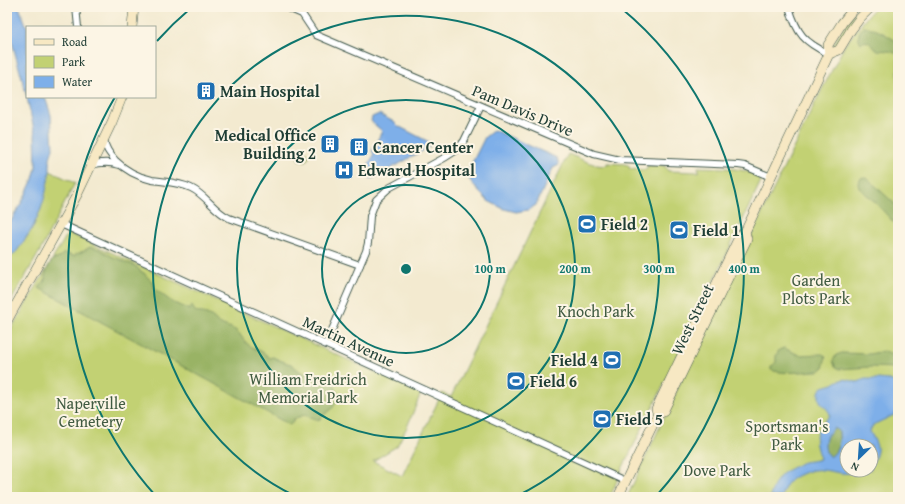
<svg xmlns="http://www.w3.org/2000/svg" width="905" height="504" font-family="'Gentium Book Plus',serif">
  <style>
    .green { fill: #c2d173; stroke: #708754; fill-rule: evenodd }
    .forest { fill: #99b365; stroke: #5c784c }
    .water { fill: #7eafe9; stroke: #4e768e; fill-rule: evenodd }
    .lines { fill: none; stroke-linecap: round; stroke-linejoin: round }
    .street-casing { stroke: #3f574b; stroke-width: 8 }
    .secondary-casing { stroke: #3f574b; stroke-width: 10 }
    .street { stroke: #fff; stroke-width: 6 }
    .secondary { stroke: #f7e8c3; stroke-width: 9 }
    .ring { fill: none; stroke: #0f766e; stroke-width: 2 }
    .labels { text-anchor: middle; dominant-baseline: central; stroke-width: 4; stroke-linejoin: round; paint-order: stroke }
    .poi-label { font-size: 16px; font-weight: bold; fill: #1f3d34; stroke: #fcf5e5; text-anchor: start }
    .street-label { font-size: 16px; fill: #1f3d34; stroke: #fcf5e5 }
    .park-label { font-size: 16px; fill: #405b41; stroke: #fcf5e5 }
    .centre { fill: #0f766e; stroke: #fcf5e5; stroke-width: 2 }
    .ring-label { font-size: 12px; text-anchor: middle; font-weight: bold; fill: #0f766e; stroke: #fcf5e5; stroke-width: 4; stroke-linejoin: round; paint-order: stroke }
  </style>
  <rect width="100%" height="100%" fill="#fcf5e5"/>
  <filter id="ink" filterUnits="userSpaceOnUse"><feTurbulence type="fractalNoise" baseFrequency=".025" numOctaves="2"/><feDisplacementMap in="SourceGraphic" scale="8" xChannelSelector="R" yChannelSelector="G"/><feConvolveMatrix kernelMatrix="1 2 1 2 8 2 1 2 1" color-interpolation-filters="sRGB"/></filter>
  <filter id="wash" filterUnits="userSpaceOnUse"><feTurbulence type="fractalNoise" baseFrequency=".012" numOctaves="4" result="noise"/><feDisplacementMap in="SourceGraphic" scale="16" xChannelSelector="R" yChannelSelector="G"/><feGaussianBlur stdDeviation="0.9" result="paint"/><feColorMatrix in="noise" values="0 0 0 0 0 0 0 0 0 0 0 0 0 0 0 0 0 1.4 0 .05"/><feComposite in="paint" operator="in"/></filter>
  <g filter="url(#wash)">
    <rect width="100%" height="100%" fill="#f3ead0"/>
    <!-- green -->
    <g class="green">
      <path d="M860,7h7l-30,39 -6,3c9,-17 15,-27 29,-42z"/>
      <path d="M876,7h22v490h-271l57,-122 133,-276 28,-54 25,-32zM847,446h24v24h-24z"/>
      <circle cx="303" cy="156" r="5.5"/>
      <path d="M568,154c9,3 31,15 39,11v-2l18,1 3,1 2,4 15,1 3,-2 -1,-3 18,1 3,5 30,1 1,-1 -1,-4c15,1 56,-1 63,14l-80,169 -58,117 -13,30h-603v-161l61,-103 353,160 -14,34 -10,19 -24,15 29,15 40,-83 9,4z"/>
      <path d="M50,171l25,12 -35,68 -33,57v-47c6,-7 12,-13 18,-21 15,-21 20,-45 25,-69z"/>
    </g>
    <!-- forest -->
    <g class="forest">
      <path d="M864,27c14,1 23,9 34,15v12c-3,-1 -7,-3 -10,-3 -3,-1 -7,0 -10,-1 -8,-3 -7,-12 -17,-7 -4,-6 -3,-12 3,-16z"/>
      <polygon points="863,177 868,179 898,207 898,227 874,201 859,188 858,183 860,179"/>
      <path d="M91,247l8,2 14,8 4,1 10,5 4,1 6,3 3,4 4,2 3,4 4,3 3,5 1,4 9,7 8,6 18,8v-3l2,-1c1,2 2,4 3,5 3,2 4,2 7,2 7,1 12,4 16,10 6,3 14,4 20,9 4,5 7,11 12,14 7,4 14,5 19,12l4,-1 4,2 10,4 4,1 10,8 22,9 9,2 3,3 1,4 2,3 1,5 -8,12 -6,4 -6,6 -15,-5 -10,4 -4,6 -251,-137 6,-8v-4l4,-11 4,-6h4l7,-6 10,3c3,-3 4,-2 7,-4 5,-1 5,-4 10,-5z"/>
      <path d="M784,348l15,7 23,-1 4,2 -3,12 -4,3c-13,0 -36,4 -48,-1v-3l5,-5v-6l3,-6z"/>
      <polygon points="883,351 898,357 898,368 870,367 839,369 835,366 833,361 836,355 842,353 870,354"/>
      <path d="M834,428l2,1 3,3c1,9 0,19 -9,25 -6,-4 -6,-15 -3,-21 2,-3 5,-6 7,-8z"/>
    </g>
    <!-- water -->
    <g class="water">
      <polygon points="7,7 19,7 27,27 27,97 45,97 51,115 53,148 50,158 50,171 45,196 41,209 32,229 17,251 7,261 7,228 24,198 33,179 36,167 35,134 27,98 12,42 7,27"/>
      <path d="M379,114l15,8 4,4 31,16 1,3 -1,2 -53,30c-7,3 -10,1 -12,-5l10,-17 -2,-4 10,-20c-4,-4 -8,-6 -11,-10l1,-4z"/>
      <polygon points="494,130 557,158 559,165 553,168 536,205 528,210 516,212 504,209 488,201 479,192 466,175 485,137"/>
      <path d="M878,379l11,1 9,3v27l-4,5 -21,10 -3,6c7,15 11,16 2,33l-1,1v-19h-24v24h12c-12,7 -24,1 -37,0 -7,-1 -14,1 -21,4 -12,5 -16,11 -20,23h-11c5,-18 11,-25 28,-32 3,-2 3,-2 6,-3 5,-1 10,-1 16,-3 -4,-13 -8,-21 1,-33 3,-4 6,-7 9,-11 -1,-7 -11,-10 -11,-18 -1,-11 5,-10 14,-13 2,-1 5,-4 8,-4 5,-2 10,1 15,2 4,0 6,-2 9,-3 5,0 9,0 13,0zM834,428l2,1 3,3c1,9 0,19 -9,25 -6,-4 -6,-15 -3,-21 2,-3 5,-6 7,-8z"/>
    </g>
  </g>
  <g filter="url(#ink)">
    <g class="lines">
      <defs>
        <g id="street">
          <polyline points="76,7 78,27"/>
          <polyline points="286,7 302,14 316,35 594,154 620,160 738,165 745,166 771,177"/>
          <path d="M789,7c8,27 15,35 40,47"/>
          <path d="M104,139c1,9 5,14 11,21 10,10 23,17 37,20 13,2 27,2 39,8 15,7 23,23 38,30l131,47"/>
          <path d="M91,165c11,-3 18,-3 29,0"/>
          <polyline points="61,224 625,481"/>
          <polyline points="326,344 366,251 368,243 370,216 376,200 389,188 446,157 457,150 464,141 481,106"/>
        </g>
        <g id="secondary">
          <polyline points="132,27 134,7"/>
          <polyline points="829,54 839,50 851,30 860,18 871,7"/>
          <polyline points="7,321 78,193 112,122 122,97"/>
          <polyline points="658,414 663,412 747,239 745,232 829,54 828,45 842,23 855,7"/>
          <polyline points="618,497 658,414 656,409 740,235 745,232"/>
        </g>
      </defs>
      <!-- street casing -->
      <use href="#street" class="street-casing"/>
      <!-- secondary casing -->
      <use href="#secondary" class="secondary-casing"/>
      <!-- street -->
      <use href="#street" class="street"/>
      <!-- secondary -->
      <use href="#secondary" class="secondary"/>
    </g>
  </g>
  <!-- distance rings -->
  <g class="ring">
    <circle cx="406" cy="269" r="84"/>
    <circle cx="406" cy="269" r="169"/>
    <path d="M295 496A253 253 0 1 1 517 496"/>
    <path d="M155 495A338 338 0 0 1 115 97M157 41A338 338 0 0 1 191 8M621 8A338 338 0 0 1 657 495"/>
  </g>
  <!-- icons -->
  <defs>
    <symbol id="building-square" viewBox="-11 -11 22 22"><rect x="-9" y="-9" width="18" height="18" rx="4" fill="#1f6fb2" stroke="#fcf5e5"/><path d="M-4-6H4V6H1V3H-1V6H-4ZM-2.5-4.3h1.7v1.8h-1.7ZM.8-4.3h1.7v1.8H.8ZM-2.5-1h1.7V.8h-1.7ZM.8-1h1.7V.8H.8Z" fill="#fff"/></symbol>
    <symbol id="hospital-square" viewBox="-11 -11 22 22"><rect x="-9" y="-9" width="18" height="18" rx="4" fill="#1f6fb2" stroke="#fcf5e5"/><path d="M-5-5h3v3.5h4V-5h3V5h-3V1.5h-4V5h-3Z" fill="#fff"/></symbol>
    <symbol id="stadium-square" viewBox="-11 -11 22 22"><rect x="-9" y="-9" width="18" height="18" rx="4" fill="#1f6fb2" stroke="#fcf5e5"/><path d="M0-5a6.5 5 0 1 0 0 10a6.5 5 0 1 0 0-10ZM-3.5-1.8h7v3.6h-7Z" fill="#fff"/></symbol>
  </defs>
  <g fill-rule="evenodd">
    <use href="#building-square" x="195" y="80" width="22" height="22"/>
    <use href="#building-square" x="319" y="133" width="22" height="22"/>
    <use href="#building-square" x="348" y="136" width="22" height="22"/>
    <use href="#hospital-square" x="333" y="159" width="22" height="22"/>
    <use href="#stadium-square" x="576" y="213" width="22" height="22"/>
    <use href="#stadium-square" x="668" y="219" width="22" height="22"/>
    <use href="#stadium-square" x="601" y="349" width="22" height="22"/>
    <use href="#stadium-square" x="505" y="370" width="22" height="22"/>
    <use href="#stadium-square" x="591" y="408" width="22" height="22"/>
  </g>
  <g class="labels">
    <!-- poi labels -->
    <g class="poi-label">
      <text x="220" y="91">Main Hospital</text>
      <text x="316" y="135" text-anchor="end">Medical Office<tspan x="316" dy="18">Building 2</tspan></text>
      <text x="373" y="147">Cancer Center</text>
      <text x="358" y="170">Edward Hospital</text>
      <text x="601" y="224">Field 2</text>
      <text x="693" y="230">Field 1</text>
      <text x="598" y="360" text-anchor="end">Field 4</text>
      <text x="530" y="381">Field 6</text>
      <text x="616" y="419">Field 5</text>
    </g>
    <!-- street labels -->
    <g class="street-label">
      <text transform="translate(523 110) rotate(23)">Pam Davis Drive</text>
      <text transform="translate(692 319) rotate(-64)">West Street</text>
      <text transform="translate(349 341) rotate(25)">Martin Avenue</text>
    </g>
    <!-- park labels -->
    <g class="park-label">
      <text x="816" y="280">Garden<tspan x="816" dy="18">Plots Park</tspan></text>
      <text x="596" y="311">Knoch Park</text>
      <text x="308" y="379">William Freidrich<tspan x="308" dy="18">Memorial Park</tspan></text>
      <text x="91" y="403">Naperville<tspan x="91" dy="18">Cemetery</tspan></text>
      <text x="787" y="426">Sportsman's<tspan x="787" dy="18">Park</tspan></text>
      <text x="717" y="470">Dove Park</text>
    </g>
  </g>
  <circle cx="406" cy="269" r="6" class="centre"/>
  <g class="ring-label">
    <text x="490" y="273">100 m</text>
    <text x="575" y="273">200 m</text>
    <text x="659" y="273">300 m</text>
    <text x="744" y="273">400 m</text>
  </g>
  <!-- margin -->
  <rect width="905" height="504" fill="none" stroke="#fcf5e5" stroke-width="24"/>
  <!-- legend -->
  <rect x="26" y="26" width="130" height="72" fill="#fcf5e5" stroke="#a4ab9e"/>
  <rect x="34" y="39" width="20" height="6" fill="#f7e8c3" stroke="#a4ab9e"/>
  <text x="62" y="46" font-size="12" fill="#1f3d34">Road</text>
  <rect x="34" y="56" width="20" height="12" fill="#c2d173" stroke="#a4ab9e"/>
  <text x="62" y="66" font-size="12" fill="#1f3d34">Park</text>
  <rect x="34" y="76" width="20" height="12" fill="#7eafe9" stroke="#a4ab9e"/>
  <text x="62" y="86" font-size="12" fill="#1f3d34">Water</text>
  <!-- north arrow -->
  <g transform="translate(859 458) rotate(205)"><circle r="19" fill="#fcf5e5" stroke="#a4ab9e"/>
  <path d="M0-3L7 15L0 10L-7 15Z" fill="#1f6fb2"/>
  <text y="-6" font-size="11" font-weight="bold" text-anchor="middle" fill="#1f3d34">N</text>
  </g>
</svg>
